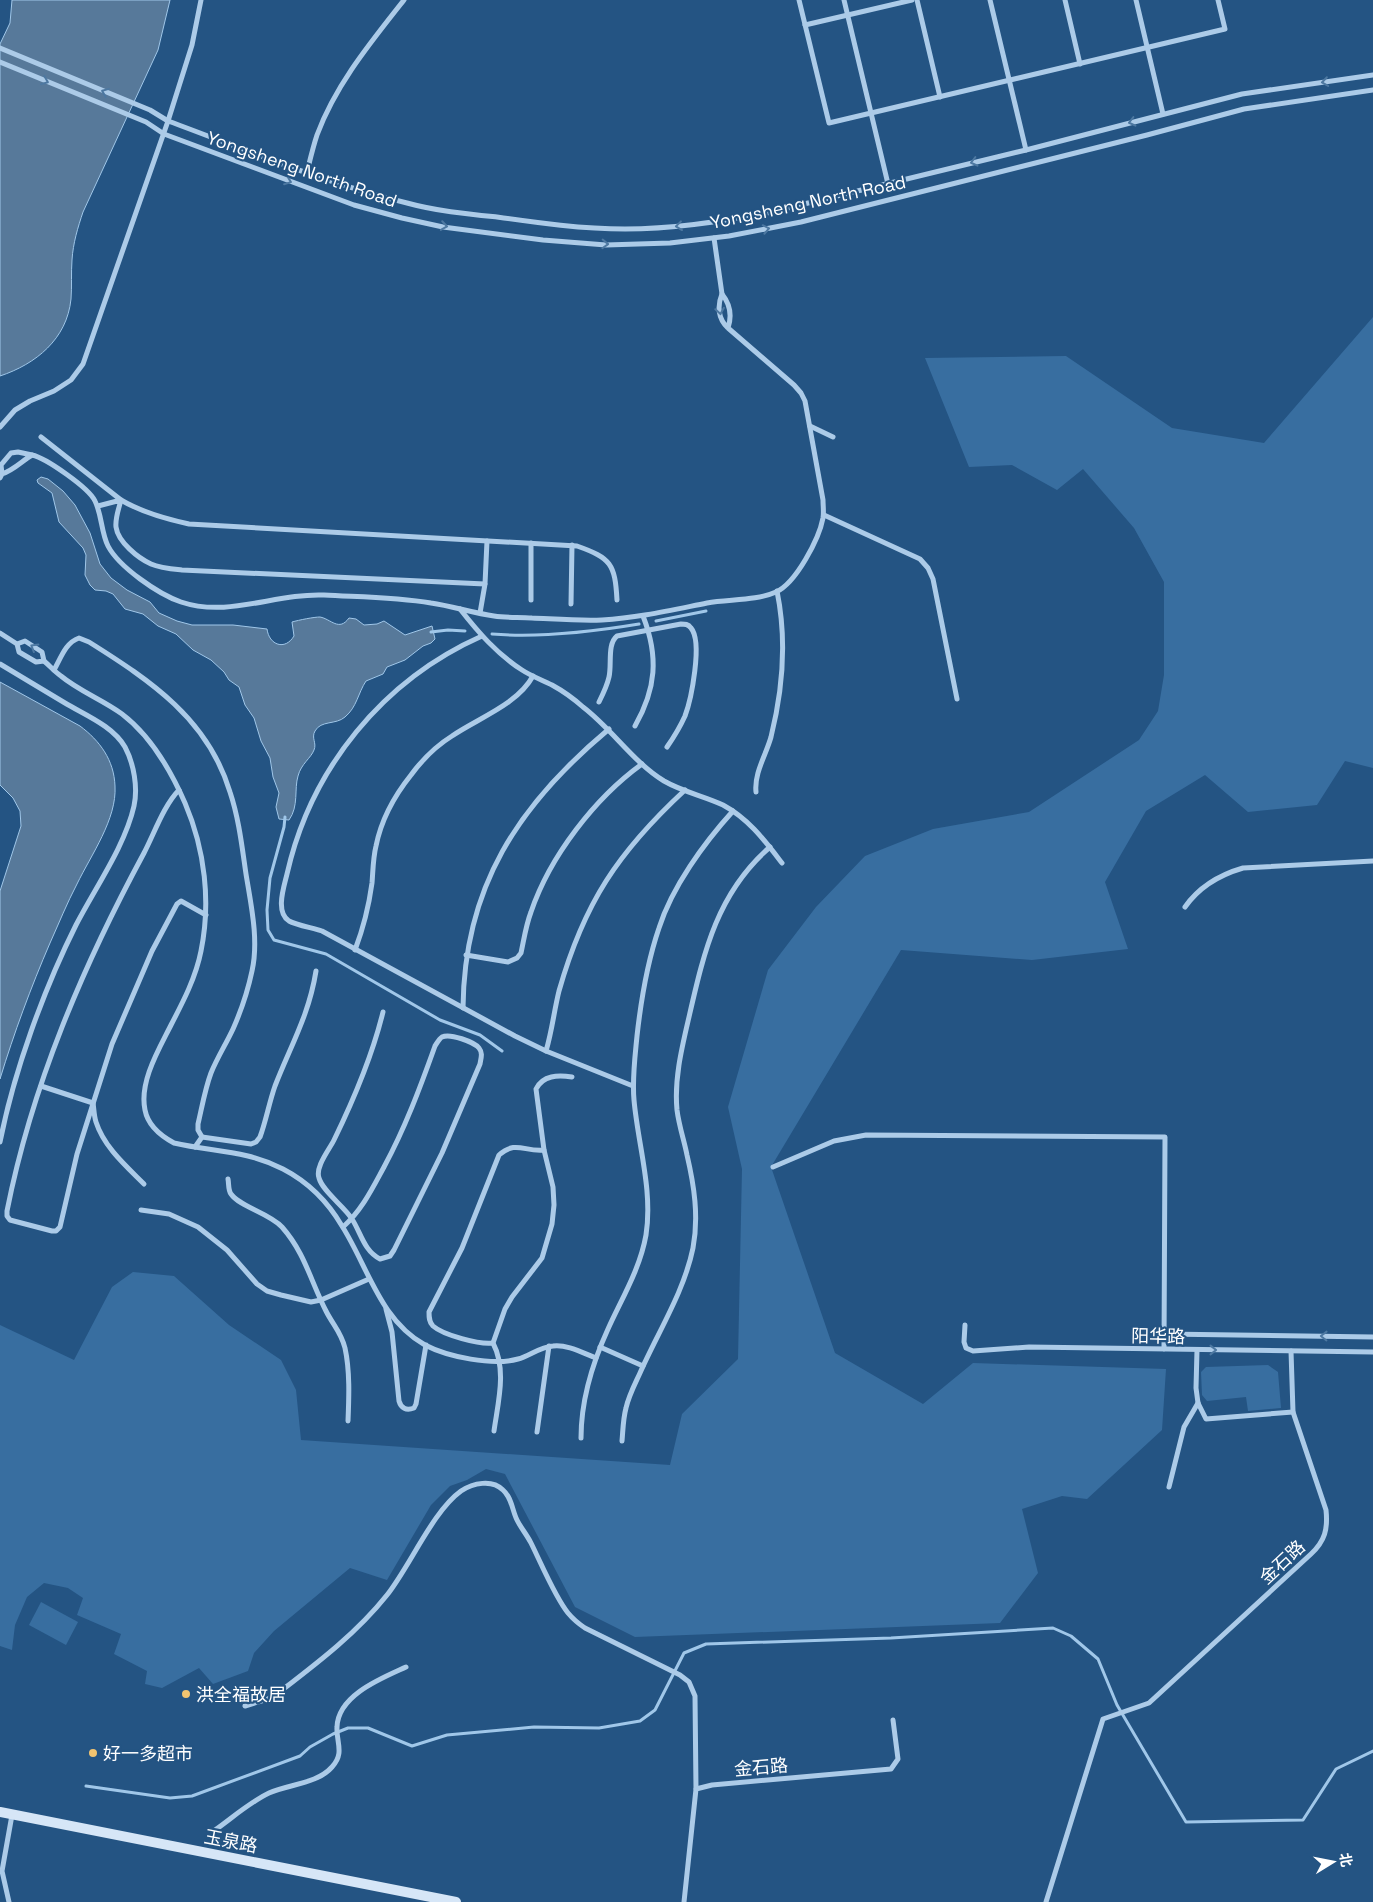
<svg xmlns="http://www.w3.org/2000/svg" width="1373" height="1902" font-family="'Space Grotesk','Noto Sans SC',sans-serif">
  <style>
    .green { fill: #386ea0 }
    .water { fill: #57799a; stroke: #a0c7e9 }
    .lines { fill: none; stroke-linecap: round; stroke-linejoin: round }
    .stream { stroke: #a0c7e9; stroke-width: 3 }
    .street { stroke: #accbe8; stroke-width: 5 }
    .secondary { stroke: #d6e6f7; stroke-width: 10 }
    .oneway { stroke: #4d78a1 }
    .poi-dot { fill: #f2c470; stroke: #245483; stroke-width: 2 }
    .labels { text-anchor: middle; dominant-baseline: central; stroke-width: 4.5; stroke-linejoin: round; paint-order: stroke }
    .street-label { font-size: 18px; fill: #fff; stroke: #245483 }
    .poi-label { font-size: 18px; fill: #fff; stroke: #245483; text-anchor: start }
  </style>
  <rect width="100%" height="100%" fill="#245483"/>
  <!-- green -->
  <g class="green">
    <polygon points="1373,317 1373,768 1345,761 1317,805 1248,812 1205,775 1146,811 1105,882 1128,949 1032,960 901,950 771,1167 835,1353 923,1404 973,1363 1166,1369 1162,1430 1087,1499 1062,1496 1022,1509 1038,1573 1000,1623 635,1637 575,1607 505,1474 486,1469 467,1480 450,1486 431,1505 387,1580 350,1568 274,1631 254,1653 248,1671 213,1684 199,1668 162,1688 145,1684 147,1671 114,1654 121,1634 77,1615 83,1598 68,1588 44,1583 27,1597 15,1625 12,1650 0,1646 0,1325 74,1360 112,1287 133,1272 174,1276 229,1325 281,1360 296,1390 301,1440 670,1465 682,1414 738,1359 742,1169 728,1107 768,970 816,907 865,856 933,829 1029,812 1139,740 1158,711 1164,675 1164,582 1134,528 1083,469 1057,490 1012,465 969,467 925,358 1066,356 1172,428 1264,443"/>
    <polygon points="1268,1365 1278,1372 1281,1408 1248,1411 1246,1397 1207,1401 1202,1395 1201,1372 1206,1367"/>
    <polygon points="41,1602 78,1622 66,1645 29,1625"/>
  </g>
  <!-- water -->
  <g class="water">
    <path d="M12,0h158l-12,50 -75,162c-5,15 -10,31 -11,48 -1,13 0,26 -1,39 -4,40 -35,65 -71,77v-332l10,-21z"/>
    <path d="M41,477l7,2 15,12 12,14 15,28 10,31 11,14 16,12 23,12 9,11 18,8 15,4h41l34,4c2,16 18,22 27,7l-2,-14c7,-2 22,-5 28,-5 11,2 19,15 29,1l7,1 8,6 13,-1 7,-3 21,14 27,-9 3,13 -4,4 -8,3 -18,14 -18,7 -4,7 -17,7c-8,12 -9,26 -21,36 -9,8 -24,3 -30,14 -4,7 2,12 -1,19 -3,8 -13,14 -16,26 -4,13 1,30 -9,44l-10,-1 -3,-12 3,-14 -6,-16 -3,-19 -9,-17 -7,-23 -9,-13 -6,-18 -10,-7 -5,-8 -13,-12 -18,-10 -17,-16 -18,-8 -15,-12 -18,-5 -12,-15 -7,-3 -11,-1 -5,-5 -5,-10 1,-20 -3,-7 -24,-26 -7,-29 -14,-10 -1,-3z"/>
    <path d="M0,682l80,44c20,15 34,34 35,60 2,33 -24,69 -38,98 -10,19 -18,39 -27,59 -19,44 -36,90 -50,136v-188l21,-65 -1,-15 -7,-13 -13,-13z"/>
  </g>
  <g class="lines">
    <!-- stream -->
    <g class="stream">
      <polyline points="656,621 706,611"/>
      <polyline points="431,632 448,630 465,631"/>
      <path d="M492,634c49,4 99,-2 147,-10"/>
      <polyline points="285,817 284,827 270,878 267,910 268,930 274,940 326,954 440,1020 480,1035 502,1051"/>
      <polyline points="86,1786 170,1798 192,1796 300,1756 310,1747 333,1734 348,1728 368,1728 412,1746 447,1735 534,1727 599,1728 640,1721 655,1710 684,1653 706,1644 891,1638 1053,1628 1071,1636 1098,1659 1117,1705 1186,1822 1303,1820 1336,1769 1373,1751"/>
    </g>
    <!-- street -->
    <g class="street">
      <polyline points="799,0 829,123 1225,29 1218,0"/>
      <polyline points="844,0 888,184"/>
      <polyline points="917,0 940,97"/>
      <polyline points="990,0 1026,150"/>
      <polyline points="1065,0 1080,64"/>
      <polyline points="1136,0 1163,114"/>
      <polyline points="805,25 912,0"/>
      <path d="M0,48l150,62 18,11c79,29 158,63 239,82 29,8 60,11 90,14 42,6 85,12 128,12 46,0 92,-7 138,-15l263,-64 216,-56 131,-19"/>
      <polyline points="0,62 146,122 164,134 354,205 402,218 443,227 543,240 606,245 670,243 729,236 801,222 1147,135 1244,109 1373,90"/>
      <path d="M307,172c3,-12 6,-25 10,-37 19,-51 54,-93 87,-135"/>
      <polyline points="714,238 722,294"/>
      <polyline points="810,426 833,437"/>
      <polyline points="0,427 15,410 30,401 54,391 71,380 83,364 168,121 192,45 201,0"/>
      <path d="M41,437l80,63c20,12 45,19 68,24l388,22c34,12 38,18 40,54"/>
      <path d="M32,455c14,3 57,33 63,46 7,14 6,31 13,45 11,21 50,48 73,56 48,16 94,-9 143,-7 35,2 71,2 107,8 21,3 42,10 63,13 13,2 25,1 38,2 23,1 47,3 70,2 36,-2 70,-10 105,-17 22,-4 49,-2 69,-11 20,-9 43,-53 47,-74 1,-6 0,-12 0,-18l-18,-99 -4,-8 -7,-8 -66,-57c-10,-9 -11,-22 -6,-34 8,10 10,22 6,34"/>
      <path d="M0,478l2,-4 -1,-9 10,-12 7,-1 14,3c-10,6 -18,15 -30,19"/>
      <path d="M98,506l23,-6c-2,8 -6,18 -5,27 2,15 22,31 35,37 9,4 21,5 31,6l303,14"/>
      <polyline points="824,515 920,559 928,568 933,579 957,699"/>
      <polyline points="531,600 531,543"/>
      <polyline points="571,604 572,545"/>
      <path d="M460,609c18,23 37,45 62,61 9,6 20,10 30,15 11,6 22,14 31,22 29,22 50,55 81,74 19,11 40,15 59,24 26,14 42,36 59,58"/>
      <polyline points="480,613 485,584 487,541"/>
      <polyline points="0,633 17,644 19,652 36,662 44,661 42,652 25,641 17,644"/>
      <path d="M482,636c-99,44 -171,132 -195,238 -3,13 -12,38 2,47 7,4 24,7 33,10l193,105 31,15 87,35"/>
      <path d="M44,661c6,5 11,11 17,15 18,15 42,24 61,38 29,22 49,57 63,89 20,47 26,99 16,148 -5,26 -18,51 -30,74 -12,24 -32,57 -26,85 3,16 16,26 29,33 39,9 72,7 109,26 25,13 45,33 59,57 26,41 38,94 83,119 23,12 68,21 93,14 11,-3 22,-12 35,-13 13,-2 30,7 43,12"/>
      <path d="M0,664c22,13 43,26 65,39 20,12 48,23 60,44 9,17 13,41 9,59 -9,40 -39,82 -58,119 -32,64 -62,146 -76,217"/>
      <path d="M54,670c7,-12 11,-27 25,-32l10,4c62,39 119,77 141,150 9,27 12,55 16,82 5,31 13,66 6,97 -4,19 -11,40 -19,58 -7,15 -16,29 -22,44 -6,16 -9,34 -13,51v6l4,7 -7,10"/>
      <path d="M599,702c4,-8 8,-16 10,-25 3,-13 -2,-33 8,-41l64,-12c4,0 7,0 10,4 12,14 0,72 -6,88 -5,11 -11,21 -18,31"/>
      <path d="M635,726c21,-37 24,-69 8,-110"/>
      <path d="M179,790c-15,15 -25,44 -35,63 -61,113 -112,232 -137,358v5l3,4 42,11h4l4,-4 17,-73 35,-110 40,-93 25,-47 4,-3 25,14"/>
      <path d="M756,792c-2,-19 10,-37 15,-55 12,-48 16,-97 6,-146"/>
      <path d="M1185,907c14,-20 34,-32 58,-39l130,-7"/>
      <path d="M355,950c8,-21 14,-45 17,-67 1,-12 1,-25 4,-37 5,-25 19,-51 35,-71 11,-15 25,-29 41,-39 26,-18 65,-31 81,-60"/>
      <path d="M466,955l42,7 9,-4 4,-5c3,-14 5,-28 10,-41 19,-56 64,-114 111,-148"/>
      <path d="M463,1008c1,-121 55,-203 146,-279"/>
      <path d="M546,1051c6,-20 8,-40 13,-60 25,-88 59,-139 126,-201"/>
      <path d="M41,1086l52,17c1,6 1,13 3,19 8,25 30,44 48,62"/>
      <path d="M202,1137l49,7 5,-2 4,-5c6,-16 9,-34 15,-51 16,-41 34,-71 41,-115"/>
      <polyline points="773,1167 834,1141 866,1135 1165,1137 1164,1349"/>
      <path d="M228,1179c1,5 0,11 3,15 9,13 38,19 51,33 23,26 29,55 44,84 7,14 15,21 19,37 5,23 4,49 3,73"/>
      <polyline points="141,1210 169,1214 198,1227 227,1250 257,1284 267,1291 281,1295 311,1302 321,1300 369,1279"/>
      <path d="M343,1227c19,-17 29,-38 41,-60 21,-39 36,-79 51,-121 2,-3 4,-7 7,-9 8,-4 32,5 37,11 4,5 2,10 1,16l-38,89 -48,97 -4,6 -10,3c-16,-8 -19,-26 -28,-40 -8,-13 -29,-27 -33,-41 -4,-11 10,-28 15,-38 20,-41 38,-83 49,-128"/>
      <path d="M386,1309l6,23 7,69c2,7 7,10 15,7l2,-4 10,-59"/>
      <polyline points="965,1325 964,1342 966,1348 973,1351 1029,1347 1373,1352"/>
      <polyline points="1164,1334 1373,1337"/>
      <path d="M493,1343c-13,2 -50,-8 -60,-17 -4,-4 -4,-9 -4,-14l33,-64 37,-93c17,-15 25,-3 45,-5"/>
      <polyline points="600,1347 643,1366"/>
      <polyline points="1197,1350 1196,1388 1198,1403 1206,1419 1293,1412"/>
      <path d="M494,1431c4,-29 13,-61 -1,-88l12,-34 7,-12 30,-39 10,-34 2,-19 -1,-18 -9,-37 -8,-61c7,-14 22,-14 36,-12"/>
      <polyline points="537,1432 549,1346"/>
      <path d="M581,1438c0,-38 11,-74 27,-109 14,-31 32,-60 38,-94 7,-45 -8,-90 -12,-135 -2,-21 1,-43 3,-64 4,-36 10,-73 22,-108 13,-41 45,-85 74,-117"/>
      <path d="M622,1441c1,-11 1,-22 4,-33 3,-13 9,-24 14,-35 18,-41 44,-81 53,-125 6,-32 1,-63 -6,-93 -3,-15 -8,-29 -10,-45 -3,-31 5,-63 12,-93 15,-65 28,-124 81,-170"/>
      <polyline points="1169,1487 1184,1427 1198,1403"/>
      <path d="M245,1706l23,-7 9,-5c39,-30 79,-60 110,-99 23,-29 46,-84 74,-104 12,-8 31,-12 42,-1 9,8 9,20 14,30 4,8 10,15 14,23 10,20 24,54 37,70 5,6 11,11 17,15l95,47 9,7 6,14 1,93"/>
      <path d="M215,1830c17,-12 35,-28 54,-37 20,-9 48,-9 63,-26 13,-14 4,-25 5,-40 1,-32 45,-49 69,-60"/>
      <polyline points="9,1902 2,1871 12,1815"/>
      <polyline points="684,1902 696,1789 712,1785 891,1769 898,1759 893,1720"/>
      <path d="M1046,1902l57,-183 46,-16 162,-149c14,-13 17,-25 15,-44l-33,-98 -2,-61"/>
    </g>
    <!-- secondary -->
    <polyline class="secondary" points="0,1812 456,1902"/>
  </g>
  <!-- one-way arrows -->
  <defs><path id="oneway-chevron" d="M-2-3.5L2.5 0L-2 3.5" fill="none" stroke-width="1.6" stroke-linecap="round" stroke-linejoin="round" transform="scale(1.25)"/></defs>
  <g class="oneway">
    <use href="#oneway-chevron" transform="translate(45 81) rotate(22)"/>
    <use href="#oneway-chevron" transform="translate(1325 82) rotate(172)"/>
    <use href="#oneway-chevron" transform="translate(105 92) rotate(-158)"/>
    <use href="#oneway-chevron" transform="translate(1132 122) rotate(166)"/>
    <use href="#oneway-chevron" transform="translate(974 162) rotate(166)"/>
    <use href="#oneway-chevron" transform="translate(288 181) rotate(21)"/>
    <use href="#oneway-chevron" transform="translate(444 226) rotate(9)"/>
    <use href="#oneway-chevron" transform="translate(679 226) rotate(173)"/>
    <use href="#oneway-chevron" transform="translate(766 229) rotate(-11)"/>
    <use href="#oneway-chevron" transform="translate(605 244) rotate(2)"/>
    <use href="#oneway-chevron" transform="translate(720 311) rotate(81)"/>
    <use href="#oneway-chevron" transform="translate(34 647) rotate(-149)"/>
    <use href="#oneway-chevron" transform="translate(1324 1336) rotate(-179)"/>
    <use href="#oneway-chevron" transform="translate(1213 1350)"/>
  </g>
  <!-- markers -->
  <g class="poi-dot">
    <circle cx="186" cy="1694" r="5"/>
    <circle cx="93" cy="1753" r="5"/>
  </g>
  <g class="labels">
    <!-- street labels -->
    <g class="street-label">
      <text transform="translate(302 169) rotate(19)">Yongsheng North Road</text>
      <text transform="translate(808 202) rotate(-12)">Yongsheng North Road</text>
      <text transform="translate(1158 1336) rotate(1)">阳华路</text>
      <text transform="translate(1282 1562) rotate(-43)">金石路</text>
      <text transform="translate(761 1767) rotate(-5)">金石路</text>
      <text transform="translate(231 1841) rotate(11)">玉泉路</text>
    </g>
    <!-- poi labels -->
    <g class="poi-label">
      <text x="196" y="1694">洪全福故居</text>
      <text x="103" y="1753">好一多超市</text>
    </g>
  </g>
  <!-- north arrow -->
  <g transform="translate(1333 1862) rotate(80)" stroke="#245483" stroke-width="4" paint-order="stroke">
  <path d="M0-4L9 19L0 12L-9 19Z" fill="#ffffff"/>
  <text y="-8" font-size="14" font-weight="bold" text-anchor="middle" fill="#ffffff">北</text>
  </g>
</svg>
